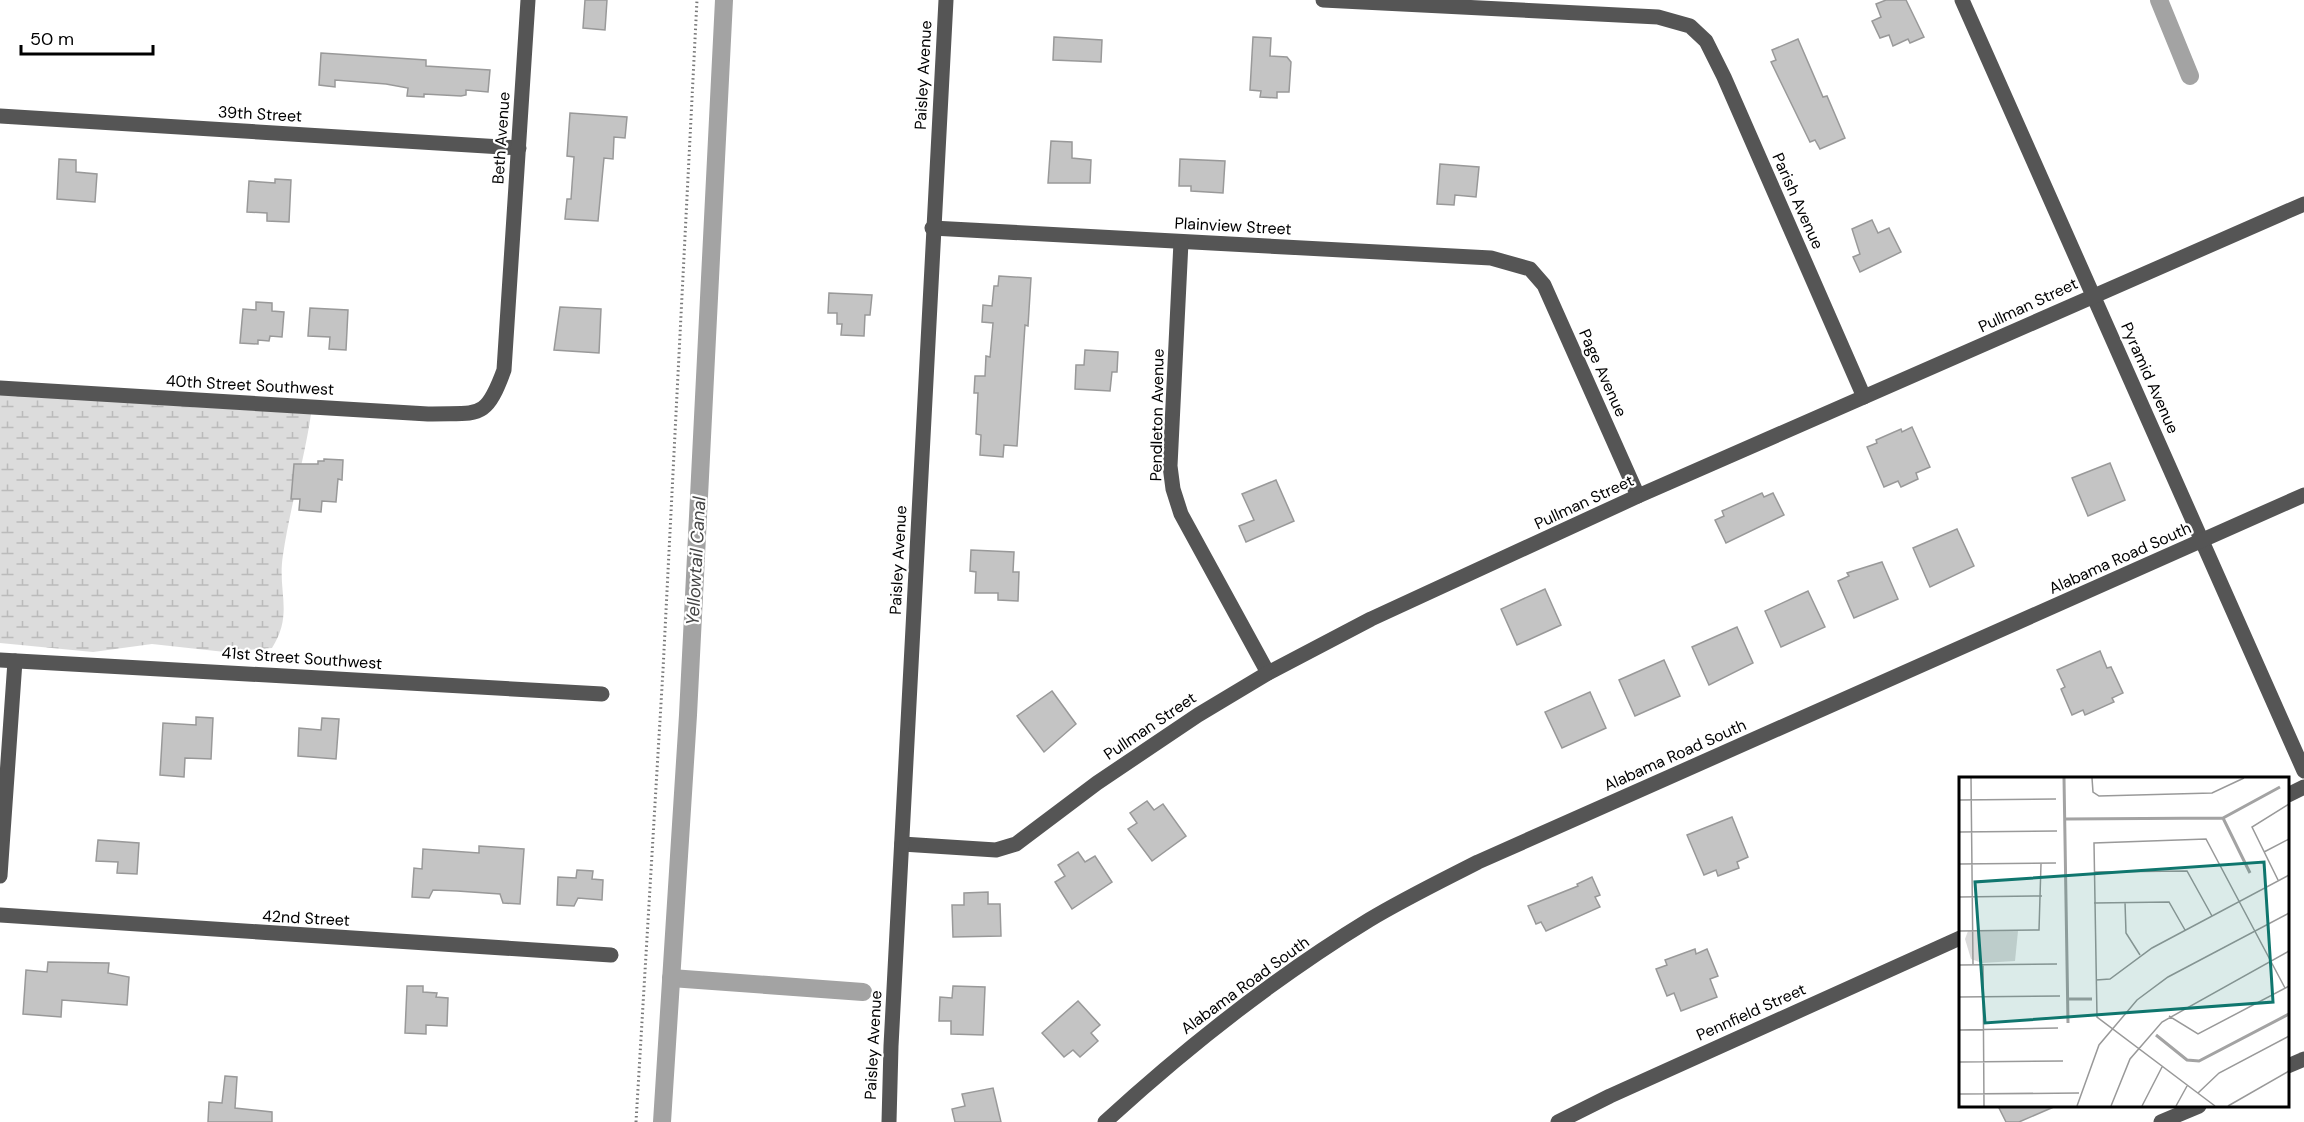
<svg xmlns="http://www.w3.org/2000/svg" width="2304" height="1122" font-family="'DM Sans',sans-serif">
  <style>
    .wetland { fill: url(#wetland-marsh) }
    .lines { fill: none; stroke-linecap: round; stroke-linejoin: round }
    .canal { stroke: #a3a3a3; stroke-width: 18 }
    .building { fill: #c4c4c4; stroke: #999; stroke-width: 1.5 }
    .path { stroke: #777; stroke-width: 3; stroke-dasharray: 1.5 3; stroke-linecap: butt }
    .minor { stroke: #555; stroke-width: 15 }
    .labels { text-anchor: middle; dominant-baseline: central; stroke-width: 4.5; stroke-linejoin: round; paint-order: stroke }
    .street-label { font-size: 16px; fill: #000; stroke: #fff }
    .water-label { font-size: 18px; font-style: italic; fill: #444; stroke: #fff }
    .inset-river { fill: none; stroke: #a3a3a3; stroke-width: 3 }
    .inset-road { fill: none; stroke: #999; stroke-width: 1.5 }
    .view { fill: #0f766e; fill-opacity: 0.15; stroke: #0f766e; stroke-width: 3 }
    .inset-edge { fill: none; stroke: #000; stroke-width: 3 }
  </style>
  <defs>
    <pattern id="wetland-marsh" width="20" height="14" patternUnits="userSpaceOnUse" patternTransform="scale(1.5)"><rect width="20" height="14" fill="#dcdcdc"/><path d="M1 5h8M5 5V1M11 12h8M15 12V8" fill="none" stroke="#bbb"/></pattern>
  </defs>
  <rect width="100%" height="100%" fill="#fff"/>
  <!-- wetland -->
  <path class="wetland" d="M0,394l311,20c-7,48 -21,93 -28,141 -6,37 11,58 -11,93l-47,4 -73,-8 -59,8 -93,-9z"/>
  <g class="lines">
    <!-- canal -->
    <g class="canal">
      <polyline points="2159,0 2190,76"/>
      <polyline points="671,978 863,992"/>
      <polyline points="662,1122 688,715 724,0"/>
    </g>
  </g>
  <!-- building -->
  <g class="building">
    <polygon points="585,0 607,0 605,30 583,28"/>
    <polygon points="1886,0 1906,0 1924,37 1910,43 1908,39 1893,46 1889,35 1880,38 1872,21 1881,17 1876,4"/>
    <polygon points="1054,37 1102,40 1101,62 1053,60"/>
    <polygon points="1253,37 1271,38 1270,56 1287,57 1291,62 1289,92 1277,92 1277,98 1260,97 1261,91 1250,90"/>
    <polygon points="1798,39 1823,97 1827,96 1845,138 1820,149 1815,140 1810,142 1771,62 1776,60 1772,50"/>
    <polygon points="321,53 426,60 426,66 490,70 488,92 466,90 466,95 461,96 424,94 424,97 407,96 408,88 386,84 335,80 335,87 319,85"/>
    <polygon points="570,113 627,117 625,138 614,137 613,159 604,158 598,221 565,219 567,199 571,199 574,157 567,156"/>
    <polygon points="1051,141 1072,142 1072,158 1091,160 1090,183 1048,183"/>
    <polygon points="59,159 76,160 76,172 97,174 95,202 57,199"/>
    <polygon points="1180,159 1225,161 1223,193 1191,191 1191,186 1179,186"/>
    <polygon points="1440,164 1479,167 1476,197 1455,195 1454,205 1437,204"/>
    <polygon points="275,179 291,180 289,222 267,221 267,213 247,212 249,181 275,183"/>
    <polygon points="1872,220 1878,233 1889,228 1901,252 1860,272 1853,257 1860,254 1852,229"/>
    <polygon points="999,276 1031,278 1028,326 1025,325 1017,446 1004,445 1003,457 980,455 981,435 976,434 978,393 974,393 975,376 985,376 986,356 990,357 993,323 982,322 983,305 992,306 994,286 998,286"/>
    <polygon points="829,293 872,295 870,315 865,315 864,336 841,335 842,324 837,324 837,313 828,313"/>
    <polygon points="256,302 272,303 272,311 284,312 282,337 270,336 269,341 258,340 258,344 240,343 243,309 256,310"/>
    <polygon points="560,307 601,309 599,353 554,350"/>
    <polygon points="310,308 348,310 346,350 329,349 330,337 308,336"/>
    <polygon points="1085,350 1118,352 1117,372 1112,372 1110,391 1075,389 1076,365 1084,365"/>
    <polygon points="1912,427 1930,467 1916,473 1918,479 1901,487 1898,481 1884,487 1867,447 1877,443 1876,440 1901,429 1902,432"/>
    <polygon points="324,459 343,460 342,480 338,479 336,502 322,501 321,512 299,510 300,499 291,499 294,464 318,464 318,461 324,461"/>
    <polygon points="2110,463 2125,500 2088,516 2072,478"/>
    <polygon points="1276,480 1294,521 1246,542 1239,526 1254,520 1242,494"/>
    <polygon points="1762,493 1764,497 1773,493 1784,515 1726,543 1715,520 1724,516 1722,511"/>
    <polygon points="1957,529 1974,566 1930,587 1913,548"/>
    <polygon points="971,550 1014,552 1013,572 1019,572 1018,601 998,600 998,593 975,593 976,572 970,571"/>
    <polygon points="1882,562 1898,599 1854,618 1838,581 1849,576 1847,573"/>
    <polygon points="1545,589 1561,625 1517,645 1501,609"/>
    <polygon points="1808,591 1825,627 1781,647 1765,611"/>
    <polygon points="1737,627 1753,663 1709,685 1692,647"/>
    <polygon points="2100,651 2107,668 2111,667 2123,693 2112,698 2114,702 2085,715 2083,710 2072,715 2061,689 2065,687 2057,670"/>
    <polygon points="1664,660 1680,696 1635,716 1619,680"/>
    <polygon points="1052,691 1076,724 1044,752 1017,716"/>
    <polygon points="1590,692 1606,728 1562,748 1545,712"/>
    <polygon points="196,717 213,718 211,759 185,758 184,777 160,775 163,723 196,725"/>
    <polygon points="322,718 339,719 336,759 298,756 299,728 321,730"/>
    <polygon points="1147,801 1154,810 1163,804 1186,836 1152,861 1128,829 1137,823 1130,813"/>
    <polygon points="1732,817 1748,857 1737,862 1739,868 1718,876 1716,870 1704,875 1687,835"/>
    <polygon points="98,840 139,843 137,874 117,873 118,862 96,861"/>
    <polygon points="479,846 524,849 520,904 503,903 500,894 457,891 433,890 429,898 412,897 414,868 422,869 423,849 479,853"/>
    <polygon points="1078,852 1085,862 1095,856 1112,882 1072,909 1055,882 1065,876 1058,865"/>
    <polygon points="577,870 593,871 592,879 603,880 602,900 578,898 574,906 557,905 558,877 576,878"/>
    <polygon points="1592,877 1600,895 1595,897 1600,907 1546,931 1541,922 1536,924 1528,906 1578,886 1577,884"/>
    <polygon points="988,892 988,904 1000,904 1001,936 953,937 952,905 964,905 964,893"/>
    <polygon points="1695,949 1696,954 1707,949 1718,976 1710,979 1717,997 1681,1011 1674,993 1667,996 1656,969 1667,965 1665,960"/>
    <polygon points="48,962 109,963 108,973 129,977 127,1005 62,1000 61,1017 23,1014 26,970 47,972"/>
    <polygon points="407,986 423,986 423,992 437,993 436,997 448,998 447,1026 426,1025 426,1034 405,1033"/>
    <polygon points="953,986 985,987 983,1035 951,1034 951,1021 939,1021 940,997 952,998"/>
    <polygon points="1078,1001 1100,1025 1091,1033 1098,1041 1080,1057 1073,1050 1064,1057 1042,1033"/>
    <polygon points="225,1076 237,1077 235,1108 272,1112 272,1122 208,1122 209,1102 222,1103"/>
    <polygon points="993,1088 1001,1122 955,1122 952,1109 965,1106 962,1094"/>
    <polygon points="1998,1106 2056,1106 2019,1122 2006,1122"/>
  </g>
  <g class="lines">
    <!-- path -->
    <polyline class="path" points="636,1122 663,670 697,0"/>
    <!-- minor -->
    <g class="minor">
      <polyline points="1323,0 1658,17 1690,26 1706,41 1724,77 1864,397"/>
      <polyline points="1962,0 2304,771"/>
      <polyline points="0,116 519,148"/>
      <polyline points="932,228 1491,258 1530,269 1544,285 1638,496"/>
      <polyline points="1181,242 1170,466 1173,489 1181,514 1268,673"/>
      <path d="M0,388l428,26c51,-2 57,8 76,-44l24,-370"/>
      <polyline points="0,660 602,694"/>
      <polyline points="2288,795 2304,787"/>
      <polyline points="902,844 996,850 1016,844 1097,783 1198,715 1268,673 1371,619 1638,496 2304,204"/>
      <polyline points="0,876 15,661"/>
      <polyline points="0,915 611,955"/>
      <polyline points="2288,1066 2304,1059"/>
      <polyline points="889,1122 891,1046 946,0"/>
      <path d="M1105,1122c82,-75 169,-144 264,-202 35,-21 72,-39 109,-58l826,-367"/>
      <polyline points="1558,1122 1610,1096 1960,938"/>
      <polyline points="2161,1122 2199,1106"/>
    </g>
  </g>
  <g class="labels">
    <!-- street labels -->
    <g class="street-label">
      <text transform="translate(923 75) rotate(-87)">Paisley Avenue</text>
      <text transform="translate(260 114) rotate(3)">39th Street</text>
      <text transform="translate(501 138) rotate(-86)">Beth Avenue</text>
      <text transform="translate(1798 201) rotate(66)">Parish Avenue</text>
      <text transform="translate(1233 226) rotate(3)">Plainview Street</text>
      <text transform="translate(2028 305) rotate(-25)">Pullman Street</text>
      <text transform="translate(1603 373) rotate(66)">Page Avenue</text>
      <text transform="translate(2150 378) rotate(66)">Pyramid Avenue</text>
      <text transform="translate(250 385) rotate(3)">40th Street Southwest</text>
      <text transform="translate(1157 415) rotate(-89)">Pendleton Avenue</text>
      <text transform="translate(1584 502) rotate(-25)">Pullman Street</text>
      <text transform="translate(2120 558) rotate(-24)">Alabama Road South</text>
      <text transform="translate(898 560) rotate(-87)">Paisley Avenue</text>
      <text transform="translate(302 658) rotate(4)">41st Street Southwest</text>
      <text transform="translate(1150 726) rotate(-34)">Pullman Street</text>
      <text transform="translate(1675 755) rotate(-24)">Alabama Road South</text>
      <text transform="translate(306 918) rotate(3)">42nd Street</text>
      <text transform="translate(1245 985) rotate(-36)">Alabama Road South</text>
      <text transform="translate(1751 1012) rotate(-24)">Pennfield Street</text>
      <text transform="translate(873 1045) rotate(-87)">Paisley Avenue</text>
    </g>
    <!-- water labels -->
    <g class="water-label">
      <text transform="translate(696 561) rotate(-87)">Yellowtail Canal</text>
    </g>
  </g>
  <!-- overview -->
  <g transform="translate(1959 777)">
    <rect width="330" height="330" fill="#fff"/>
    <path d="M9,154h50l-3,30 -33,2 -11,-4 -6,-20z" fill="#dcdcdc"/>
    <path class="inset-river" d="M105,1l4,245M264,41l27,55M106,42l158,-1 57,-31M109,222h24M197,258l31,25 12,1 90,-47"/>
    <path class="inset-road" d="M12,1l2,186M133,1l1,14 6,4 113,-3 32,-15M0,23l97,-1M0,55l98,-1M305,75l25,-13M0,87l97,-1M135,95l93,-1 25,45M319,103l-26,-53 37,-23M0,120l83,-1M166,125l1,31 14,22M135,126l75,-1 16,28M0,154l80,-1 2,-66M0,188l98,-1M24,188l1,141M137,203l14,-1 42,-31 137,-73M0,220l101,-1M210,239l29,18 91,-48M0,253l99,-2M0,285l104,-1M239,316l21,-20 70,-37M0,317l120,-1M118,329l22,-61 38,-45 31,-23 121,-64M152,329l19,-47 32,-37 127,-71M183,329l20,-39M217,329l11,-20M256,329l-118,-89 -3,-174 112,-4 79,149M269,329l61,-35"/>
    <path class="view" d="M305,85l9,140 -288,21 -10,-141z"/>
    <rect width="330" height="330" class="inset-edge"/>
  </g>
  <!-- scale -->
  <path d="M21 45v9h132v-9" fill="none" stroke="#000000" stroke-width="3"/>
  <text x="30" y="45" font-size="18" fill="#000000" stroke="#ffffff" stroke-width="4.5" paint-order="stroke">50 m</text>
</svg>
